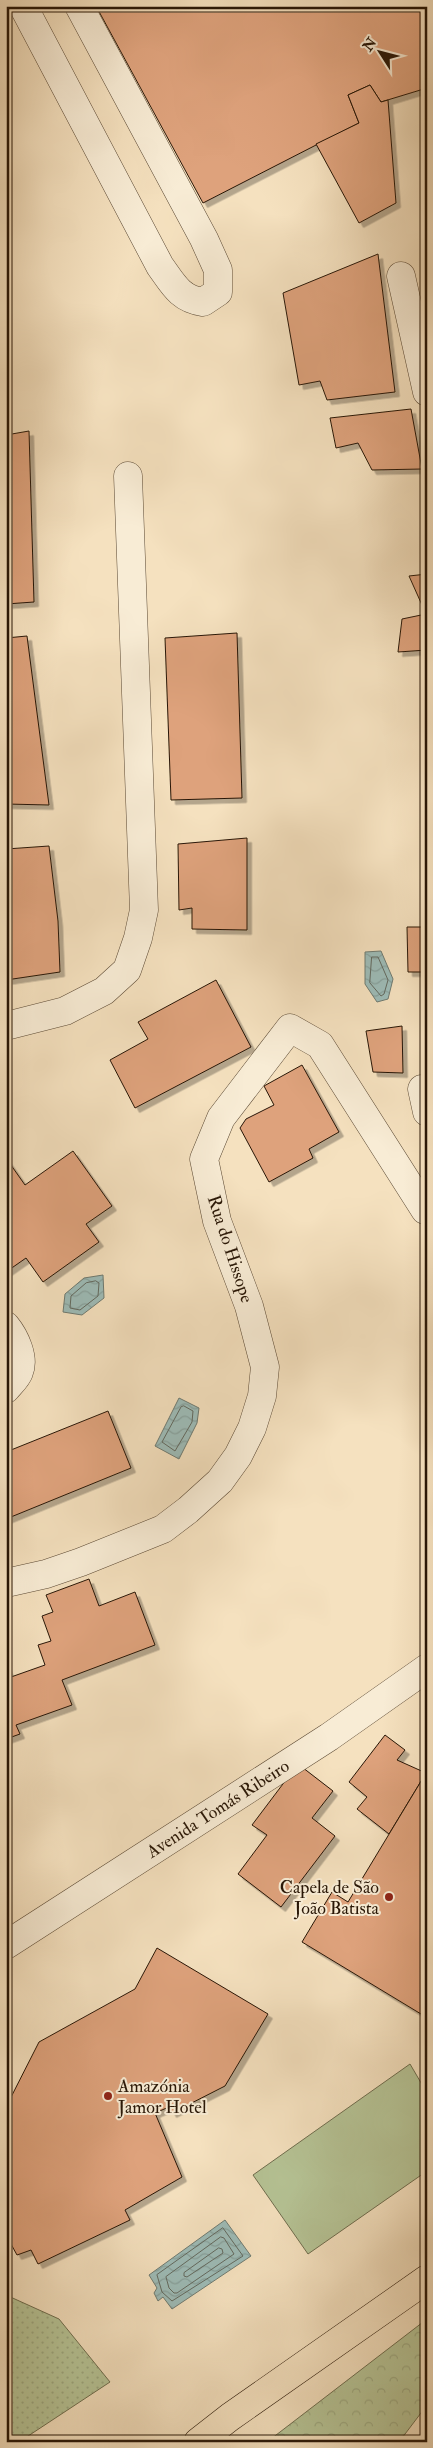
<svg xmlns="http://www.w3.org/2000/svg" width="433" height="2448" font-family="'IM FELL Double Pica',serif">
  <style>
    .grass { fill: url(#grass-dots); stroke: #6f6d4e }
    .forest { fill: url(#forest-crowns); stroke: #6f6d4e }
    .pitch { fill: #b6c496; stroke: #6f6d4e }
    .water { fill: url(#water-waves); stroke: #6e7a71 }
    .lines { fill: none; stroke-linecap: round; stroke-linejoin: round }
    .shore { stroke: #62695f; stroke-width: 1 }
    .building { fill: #dea27b; stroke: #281606; filter: url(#shadow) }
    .minor-casing { stroke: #5b4934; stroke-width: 29 }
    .highway-casing { stroke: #281606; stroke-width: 29 }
    .minor { stroke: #f8ecd5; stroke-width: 28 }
    .highway { stroke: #f5e1bf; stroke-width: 28 }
    .poi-dot { fill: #8f2418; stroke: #f8ecd5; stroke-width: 2 }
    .labels { text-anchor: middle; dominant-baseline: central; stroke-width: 4; stroke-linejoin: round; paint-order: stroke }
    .street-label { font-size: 18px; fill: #281606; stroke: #f8ecd5 }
    .poi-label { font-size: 18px; fill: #281606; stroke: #f8ecd5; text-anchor: end }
  </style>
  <defs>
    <pattern id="grass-dots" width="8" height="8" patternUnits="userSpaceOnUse" patternTransform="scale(1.25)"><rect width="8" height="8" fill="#b6c496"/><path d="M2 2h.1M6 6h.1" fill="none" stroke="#9ca880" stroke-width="1.8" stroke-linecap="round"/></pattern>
    <pattern id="forest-crowns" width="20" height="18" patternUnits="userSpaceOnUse" patternTransform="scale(1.25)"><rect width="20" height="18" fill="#b6c496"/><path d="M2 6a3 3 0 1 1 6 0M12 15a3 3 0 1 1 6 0" fill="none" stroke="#9ca880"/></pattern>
    <pattern id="water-waves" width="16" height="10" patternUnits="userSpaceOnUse" patternTransform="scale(1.25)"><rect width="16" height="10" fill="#9dbcb8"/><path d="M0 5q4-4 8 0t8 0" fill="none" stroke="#87a19d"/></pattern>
    <filter id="shadow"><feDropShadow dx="4.5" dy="4.5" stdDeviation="0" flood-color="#0004"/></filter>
  </defs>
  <rect width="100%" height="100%" fill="#f5e1bf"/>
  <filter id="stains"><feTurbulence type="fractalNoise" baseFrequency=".004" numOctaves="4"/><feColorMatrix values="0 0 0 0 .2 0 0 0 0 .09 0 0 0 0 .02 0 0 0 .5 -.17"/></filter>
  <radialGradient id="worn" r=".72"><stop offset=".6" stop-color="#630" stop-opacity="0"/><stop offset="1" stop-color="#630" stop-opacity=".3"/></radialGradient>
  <!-- grass -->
  <polygon class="grass" points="6,2295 59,2319 110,2382 19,2442 6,2442"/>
  <!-- forest -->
  <polygon class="forest" points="427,2319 427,2405 399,2442 267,2442"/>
  <!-- pitch -->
  <polygon class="pitch" points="410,2064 427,2093 427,2171 308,2254 253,2175"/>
  <!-- water -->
  <g class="water">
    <polygon points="381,951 393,979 388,999 377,1002 365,984 365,952"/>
    <polygon points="103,1275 104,1298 82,1315 63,1312 65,1294 84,1278"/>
    <polygon points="179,1398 199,1408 197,1423 179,1459 155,1446"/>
    <polygon points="225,2220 251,2256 172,2309 163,2297 158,2301 154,2293 157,2288 149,2275"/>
  </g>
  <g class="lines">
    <!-- shore -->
    <g class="shore">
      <polygon points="372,957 378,957 388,980 384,994 381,996 370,983"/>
      <polygon points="96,1281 99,1283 98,1296 80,1310 70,1308 71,1296 86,1283"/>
      <polygon points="184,1406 193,1411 192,1422 175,1451 162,1442 181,1407"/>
      <polygon points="223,2228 243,2256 172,2301 162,2292 157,2275"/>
      <polygon points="221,2237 224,2238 234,2254 177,2293 174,2293 169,2288 166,2277"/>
      <polygon points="219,2248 222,2249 223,2253 187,2277 184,2276 184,2273"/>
    </g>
  </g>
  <!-- building -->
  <g class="building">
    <polygon points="96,6 427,6 427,88 381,102 370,85 348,95 359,123 203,203"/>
    <polygon points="370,85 381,102 388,100 396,203 359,223 316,144 359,123 348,95"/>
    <polygon points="378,254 395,392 327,400 320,381 299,385 283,293"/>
    <polygon points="411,409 422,469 372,470 358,443 336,448 330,418"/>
    <polygon points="29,431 34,602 6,604 6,435"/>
    <polygon points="427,574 427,650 398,652 402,619 426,614 409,576"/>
    <polygon points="237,633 242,798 171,800 165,638"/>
    <polygon points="27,636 49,805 6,804 6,638"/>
    <polygon points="247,838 247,930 192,929 192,908 179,910 178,844"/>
    <polygon points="49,846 58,921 60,972 6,980 6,849"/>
    <polygon points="407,927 427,927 427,972 408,972"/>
    <polygon points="216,980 251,1047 135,1108 110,1060 148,1039 138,1022"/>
    <polygon points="402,1026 403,1073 373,1072 366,1031"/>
    <polygon points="302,1065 339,1132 309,1149 313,1158 269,1182 240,1128 246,1119 274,1105 264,1086"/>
    <polygon points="73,1151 112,1206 86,1224 99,1242 43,1282 26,1258 6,1272 6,1158 25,1185"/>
    <polygon points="108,1411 131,1468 6,1519 6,1452"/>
    <polygon points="89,1579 99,1606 135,1592 155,1645 62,1680 72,1705 16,1725 20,1734 6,1739 6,1665 11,1677 45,1665 38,1645 51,1641 42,1616 53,1612 46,1595"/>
    <polygon points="385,1735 405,1750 397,1760 426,1773 389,1834 357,1809 367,1797 349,1782"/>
    <polygon points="298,1764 333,1791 312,1818 335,1836 281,1907 238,1874 267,1835 252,1825"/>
    <polygon points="426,1773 427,2005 421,2014 302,1942 332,1892 348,1902"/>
    <polygon points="157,1948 268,2014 225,2086 172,2113 169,2107 155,2113 182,2177 125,2210 130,2220 38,2264 31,2250 17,2255 6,2235 6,2107 39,2042 135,1989"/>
  </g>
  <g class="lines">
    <defs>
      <g id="minor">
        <path d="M23,6l137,260c13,18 20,33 43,36l15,-10v-22l-14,-31 -125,-233"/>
        <polyline points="401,276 427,392"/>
        <polyline points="6,1026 65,1011 104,991 127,970 138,938 144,910 128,476"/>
        <polyline points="422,1089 427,1112"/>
        <path d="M6,1326c9,11 19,32 13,46 -2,6 -9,12 -13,17"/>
        <polyline points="6,1583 46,1574 81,1562 163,1529 188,1510 220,1481 238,1456 252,1428 262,1396 265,1367 249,1306 217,1221 204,1159 221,1118 290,1028 320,1045 425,1210 427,1205"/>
        <path id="s1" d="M6,1945l323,-208 98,-69"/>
      </g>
      <polyline id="highway" points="198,2442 230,2417 427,2279"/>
    </defs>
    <!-- minor casing -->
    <use href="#minor" class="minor-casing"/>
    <!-- highway casing -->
    <use href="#highway" class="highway-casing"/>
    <!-- minor -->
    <use href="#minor" class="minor"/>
    <!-- highway -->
    <use href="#highway" class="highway"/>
  </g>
  <!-- markers -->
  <g class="poi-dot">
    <circle cx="389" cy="1897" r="5"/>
    <circle cx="108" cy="2096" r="5"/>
  </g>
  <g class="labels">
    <!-- street labels -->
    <g class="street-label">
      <text transform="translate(230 1249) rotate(72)">Rua do Hissope</text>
      <text stroke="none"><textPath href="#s1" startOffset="252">Avenida Tomás Ribeiro</textPath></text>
    </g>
    <!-- poi labels -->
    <g class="poi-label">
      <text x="379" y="1887">Capela de São<tspan x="379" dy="21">João Batista</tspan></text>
      <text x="118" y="2086" text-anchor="start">Amazónia<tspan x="118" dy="21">Jamor Hotel</tspan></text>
    </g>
  </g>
  <!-- margin -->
  <rect width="433" height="2448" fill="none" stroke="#f5e1bf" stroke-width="25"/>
  <rect x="8" y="8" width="418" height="2433" fill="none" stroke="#281606" stroke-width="2.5"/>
  <rect x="12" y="12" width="408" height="2423" fill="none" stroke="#281606"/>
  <!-- north arrow -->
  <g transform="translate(380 52) rotate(306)" stroke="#f8ecd5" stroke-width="4" paint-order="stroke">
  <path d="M0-4L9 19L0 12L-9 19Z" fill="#281606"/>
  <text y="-8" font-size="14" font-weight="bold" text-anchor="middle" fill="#281606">N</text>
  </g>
  <rect width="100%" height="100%" filter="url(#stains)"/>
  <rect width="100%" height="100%" fill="url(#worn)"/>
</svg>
